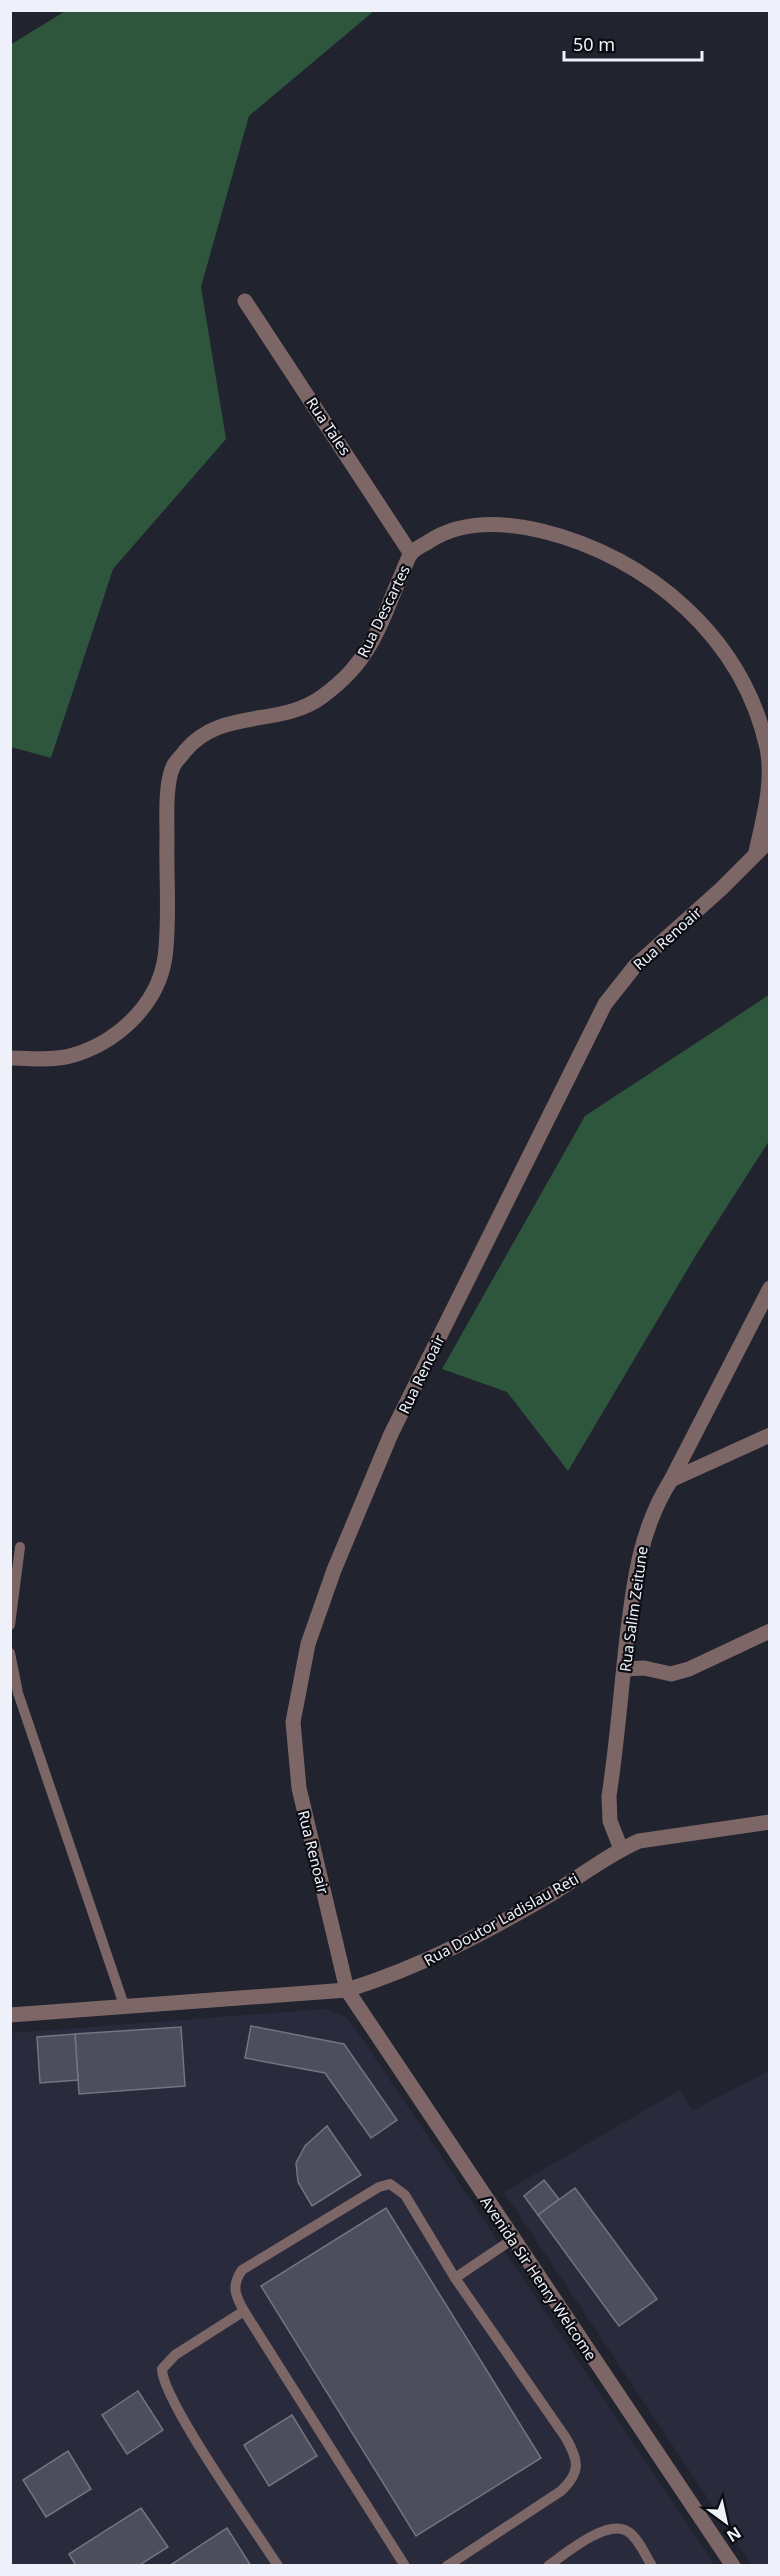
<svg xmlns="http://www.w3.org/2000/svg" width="780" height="2576" font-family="'Noto Sans',sans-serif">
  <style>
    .built { fill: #292b3d }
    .green { fill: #2d563d }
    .building { fill: #4c4e5c; stroke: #717483; stroke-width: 1.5 }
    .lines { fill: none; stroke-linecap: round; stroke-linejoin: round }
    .service { stroke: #7d6666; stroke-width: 10 }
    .minor { stroke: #7d6666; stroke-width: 15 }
    .tertiary { stroke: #7d6666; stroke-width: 15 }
    .labels { text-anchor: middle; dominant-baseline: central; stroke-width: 4.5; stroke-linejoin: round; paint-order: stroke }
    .street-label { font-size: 15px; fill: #eff1fa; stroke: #0c0d12 }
  </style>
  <rect width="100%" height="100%" fill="#21232f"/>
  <!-- built -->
  <g class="built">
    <polygon points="326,2009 346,2017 359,2034 715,2565 11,2566 11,2033"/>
    <polygon points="769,2071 769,2565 752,2565 504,2192 680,2090 692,2111"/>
  </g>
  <!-- green -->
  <g class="green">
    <polygon points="67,10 374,11 249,116 201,287 226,439 113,569 51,758 11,747 10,45"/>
    <polygon points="769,995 769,1141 696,1255 568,1471 507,1392 442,1369 585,1116"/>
  </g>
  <!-- building -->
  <g class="building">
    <polygon points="251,2026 344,2044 397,2120 371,2138 325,2073 245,2058"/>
    <polygon points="181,2027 185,2086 79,2094 75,2034"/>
    <polygon points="75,2034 78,2080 40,2083 37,2037"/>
    <polygon points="327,2126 361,2175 312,2206 298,2182 296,2163 305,2146"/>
    <polygon points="544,2180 559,2199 538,2215 524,2196"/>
    <polygon points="575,2188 657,2299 619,2326 538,2215"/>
    <polygon points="386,2208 541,2458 416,2536 261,2286"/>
    <polygon points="138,2391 163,2430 127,2454 102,2415"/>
    <polygon points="292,2415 317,2456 269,2486 244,2445"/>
    <polygon points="68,2451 91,2489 46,2517 23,2480"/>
    <polygon points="141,2508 168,2547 138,2566 76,2566 69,2554"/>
    <polygon points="227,2528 251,2566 169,2566"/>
  </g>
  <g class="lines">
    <!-- service -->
    <g class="service">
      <polyline points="10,1625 20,1547"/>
      <polyline points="10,1653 18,1693 125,2008"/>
      <path d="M244,2311l-69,44 -13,14c0,31 94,162 116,197"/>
      <path d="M405,2566l-161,-255c-9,-16 -13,-25 -2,-41l137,-83 11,-3 15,11 50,83"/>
      <path d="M447,2566l114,-75c20,-19 18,-30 5,-53l-111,-160 58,-39"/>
      <path d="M548,2566c17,-12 58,-47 79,-35 11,6 18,24 25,35"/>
    </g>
    <!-- minor -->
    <g class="minor">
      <polyline points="245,301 411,554"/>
      <path d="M10,1058c19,0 42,3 60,-2 45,-12 88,-50 95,-99 5,-37 1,-81 2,-118 0,-20 -2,-55 6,-72 2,-6 9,-11 12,-16 36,-44 96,-23 138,-55 20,-15 35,-30 48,-53 13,-22 21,-48 32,-72 2,-5 5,-13 8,-18 4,-4 12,-8 17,-11 34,-23 76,-20 114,-11 107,26 201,107 225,217 7,34 -4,71 -11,104"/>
      <polyline points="671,1480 770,1435"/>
      <polyline points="624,1669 644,1668 671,1674 689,1669 770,1631"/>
      <path d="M621,1849l-11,-28 -1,-25c8,-52 12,-106 18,-159 7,-57 13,-108 44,-157l99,-192"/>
      <polyline points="733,2566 347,1990 299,1788 293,1722 308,1644 334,1570 391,1434 605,1004 635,966 721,889 770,840"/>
    </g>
    <!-- tertiary -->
    <path class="tertiary" d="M10,2015l337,-25c74,-23 140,-58 206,-97 29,-18 56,-39 86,-52l131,-19"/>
  </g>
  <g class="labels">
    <!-- street labels -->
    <g class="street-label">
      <text transform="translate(329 426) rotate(56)">Rua Tales</text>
      <text transform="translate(383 611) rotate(-64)">Rua Descartes</text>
      <text transform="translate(667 938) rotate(-42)">Rua Renoair</text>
      <text transform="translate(421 1374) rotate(-64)">Rua Renoair</text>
      <text transform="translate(633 1609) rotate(-82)">Rua Salim Zeitune</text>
      <text transform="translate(314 1852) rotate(76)">Rua Renoair</text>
      <text transform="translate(501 1919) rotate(-29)">Rua Doutor Ladislau Reti</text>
      <text transform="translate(539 2278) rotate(56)">Avenida Sir Henry Welcome</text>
    </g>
  </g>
  <!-- border -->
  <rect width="780" height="2576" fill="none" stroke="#eff1fa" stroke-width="24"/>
  <!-- north arrow -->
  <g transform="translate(726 2522) rotate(147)" stroke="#0c0d12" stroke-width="4.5" paint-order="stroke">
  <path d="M0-4.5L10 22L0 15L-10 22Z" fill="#eff1fa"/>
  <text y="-9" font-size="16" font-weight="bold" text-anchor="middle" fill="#eff1fa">N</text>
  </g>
  <!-- scale -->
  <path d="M564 51v9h138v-9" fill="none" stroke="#eff1fa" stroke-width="3"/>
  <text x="573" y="51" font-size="18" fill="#eff1fa" stroke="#0c0d12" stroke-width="4.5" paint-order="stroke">50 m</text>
</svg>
